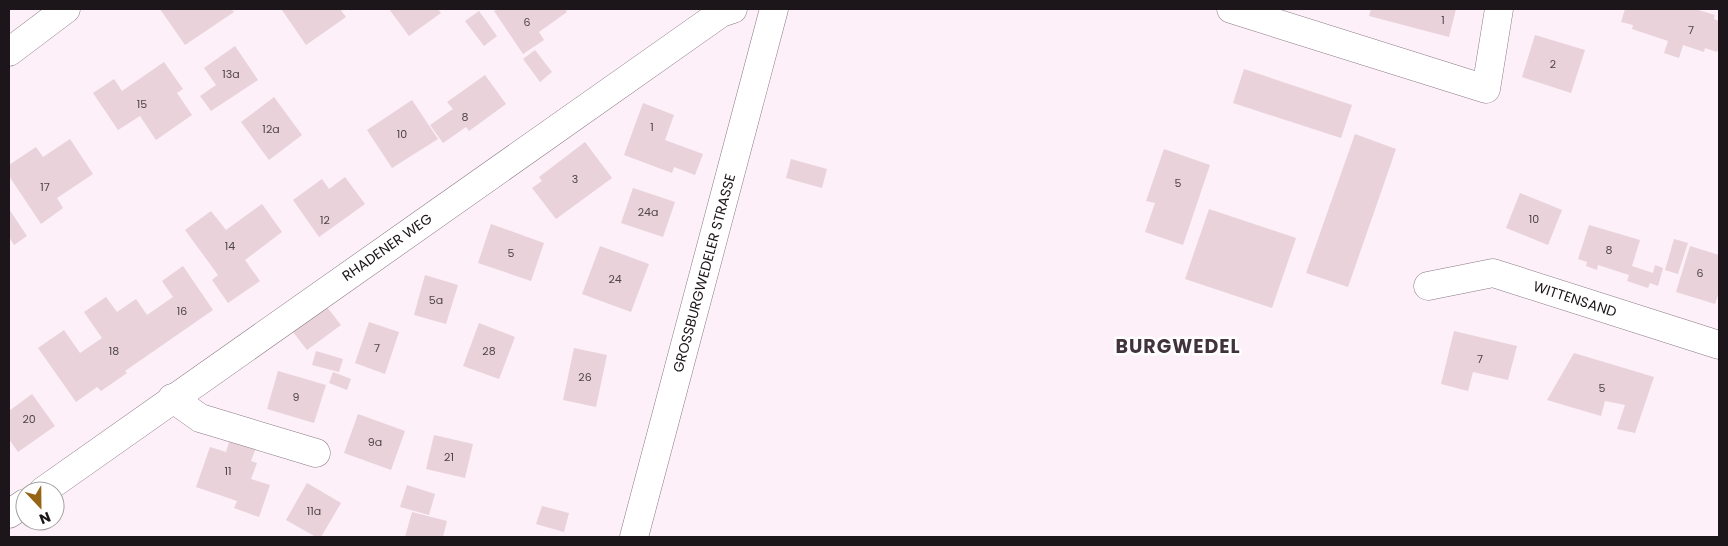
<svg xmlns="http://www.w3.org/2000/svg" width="1728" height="546" font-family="Poppins,sans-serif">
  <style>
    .building { fill: #e9d2d9 }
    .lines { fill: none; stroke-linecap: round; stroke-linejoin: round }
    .minor-casing { stroke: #8a7883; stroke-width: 29 }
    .minor { stroke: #fff; stroke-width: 28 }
    .labels { text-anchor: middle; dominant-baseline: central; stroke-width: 5; stroke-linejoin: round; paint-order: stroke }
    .number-label { font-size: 11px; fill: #4f444a }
    .street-label { font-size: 14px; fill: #1c151a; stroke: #fff }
    .district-label { font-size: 19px; font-weight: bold; letter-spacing: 1px; fill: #41323c; stroke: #fff }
  </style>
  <rect width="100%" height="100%" fill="#fdf0f8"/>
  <!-- building -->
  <g class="building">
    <polygon points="160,9 231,9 234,12 185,45"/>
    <polygon points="284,9 340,9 346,17 306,45 282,10"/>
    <polygon points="389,9 438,9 441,13 409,36"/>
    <polygon points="498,9 565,9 567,12 539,32 544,40 523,54 494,11"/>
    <polygon points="1371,9 1456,9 1449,37 1369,16"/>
    <polygon points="1625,9 1695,9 1715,15 1714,19 1719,21 1719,46 1717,52 1705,48 1704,52 1683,45 1679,58 1664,53 1668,41 1632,29 1633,25 1621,22"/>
    <polygon points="479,11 497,36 484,46 465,21"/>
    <polygon points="1535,35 1585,50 1571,93 1522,77"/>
    <polygon points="235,46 258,80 211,111 200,96 216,85 204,68"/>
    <polygon points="535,50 552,72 540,82 523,59"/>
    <polygon points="164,62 183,89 177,93 192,115 156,140 140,116 118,130 93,93 114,79 122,91"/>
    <polygon points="1244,69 1352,105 1341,138 1233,103"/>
    <polygon points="485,75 506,104 469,131 466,127 443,143 430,125 453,109 447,102"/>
    <polygon points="274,97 302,135 269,160 241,122"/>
    <polygon points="412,100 438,139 392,168 367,130"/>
    <polygon points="643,103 674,115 665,140 703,154 695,175 674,167 672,173 624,155"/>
    <polygon points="1355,134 1396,149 1348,287 1306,273"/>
    <polygon points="70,139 93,174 57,198 63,208 41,224 9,176 9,165 36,147 43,157"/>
    <polygon points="585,142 612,178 556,219 532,188 542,181 539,177"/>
    <polygon points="1164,149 1210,165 1183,245 1145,232 1155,203 1146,201"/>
    <polygon points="791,159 827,169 822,188 786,178"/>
    <polygon points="345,177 365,204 319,237 293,200 322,179 329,189"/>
    <polygon points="633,188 675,202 663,237 621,223"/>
    <polygon points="1520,193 1562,210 1548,245 1506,228"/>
    <polygon points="262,204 282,232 245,260 260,281 228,303 212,280 218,275 185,230 211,211 226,230"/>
    <polygon points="9,209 27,236 14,245 9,237"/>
    <polygon points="1209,209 1296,238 1272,308 1185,279"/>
    <polygon points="491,224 544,243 531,281 478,263"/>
    <polygon points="1589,225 1640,240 1632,266 1653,273 1655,265 1663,268 1658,286 1650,283 1648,288 1627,281 1629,275 1598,265 1597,270 1586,266 1587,262 1578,259"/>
    <polygon points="1674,239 1688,243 1678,274 1665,270"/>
    <polygon points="600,246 649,264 631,312 582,294"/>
    <polygon points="1690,246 1719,255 1719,292 1715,304 1676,292"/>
    <polygon points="183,266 213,310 125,371 127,373 101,391 97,387 76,402 38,348 64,330 80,353 102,338 84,312 106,297 117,312 136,299 147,315 173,297 162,281"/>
    <polygon points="425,275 458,285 446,324 414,315"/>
    <polygon points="327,307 341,325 307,350 293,332"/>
    <polygon points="369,322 399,332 385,374 355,363"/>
    <polygon points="479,323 515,337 499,379 463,366"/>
    <polygon points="1454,331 1517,346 1508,380 1473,372 1468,391 1441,384"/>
    <polygon points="574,348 607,355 596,407 563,400"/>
    <polygon points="316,351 343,359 339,372 312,365"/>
    <polygon points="1574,353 1654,377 1635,433 1617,429 1625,405 1605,401 1601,416 1547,400"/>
    <polygon points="278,371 326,385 314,423 267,409"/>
    <polygon points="333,372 351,379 347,390 329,383"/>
    <polygon points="32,394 55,426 18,452 9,439 9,411"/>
    <polygon points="358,414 405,431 391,470 344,453"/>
    <polygon points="434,435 473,444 465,478 426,469"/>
    <polygon points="230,439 256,448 251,461 257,463 251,479 270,485 259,517 234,508 237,501 196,487 210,447 226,452"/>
    <polygon points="307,483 341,503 321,537 316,537 286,520"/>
    <polygon points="407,485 435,494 429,515 400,507"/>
    <polygon points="542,506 569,513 564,532 536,524"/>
    <polygon points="412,512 447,521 443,537 405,537"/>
  </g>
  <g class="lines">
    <defs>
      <g id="minor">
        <polyline points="1231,9 1486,89 1499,9"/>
        <polyline points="9,52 66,9"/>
        <polyline points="1428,286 1493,273 1719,345"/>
        <polyline points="172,398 200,418 316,453"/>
        <polyline points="43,491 721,13 733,9"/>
        <polyline points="9,514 25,503"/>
        <polyline points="634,537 774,9"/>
      </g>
    </defs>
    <!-- minor casing -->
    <use href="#minor" class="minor-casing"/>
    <!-- minor -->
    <use href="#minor" class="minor"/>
  </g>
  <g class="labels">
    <!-- number labels -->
    <g class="number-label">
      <text x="1443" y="20">1</text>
      <text x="527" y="22">6</text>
      <text x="1691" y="30">7</text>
      <text x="1553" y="64">2</text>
      <text x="231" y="74">13a</text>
      <text x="142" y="104">15</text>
      <text x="465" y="117">8</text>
      <text x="652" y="127">1</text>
      <text x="271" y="129">12a</text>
      <text x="402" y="134">10</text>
      <text x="575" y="179">3</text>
      <text x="1178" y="183">5</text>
      <text x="45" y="187">17</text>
      <text x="648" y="212">24a</text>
      <text x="1534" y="219">10</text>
      <text x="325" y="220">12</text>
      <text x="230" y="246">14</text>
      <text x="1609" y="250">8</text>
      <text x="511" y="253">5</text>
      <text x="1700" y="273">6</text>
      <text x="615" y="279">24</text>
      <text x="436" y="300">5a</text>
      <text x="182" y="311">16</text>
      <text x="377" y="348">7</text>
      <text x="114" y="351">18</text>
      <text x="489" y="351">28</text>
      <text x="1480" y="359">7</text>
      <text x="585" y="377">26</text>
      <text x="1602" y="388">5</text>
      <text x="296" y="397">9</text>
      <text x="29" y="419">20</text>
      <text x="375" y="442">9a</text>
      <text x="449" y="457">21</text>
      <text x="228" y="471">11</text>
      <text x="314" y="511">11a</text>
    </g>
    <!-- street labels -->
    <g class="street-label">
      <text transform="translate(387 247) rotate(-35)">RHADENER WEG</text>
      <text transform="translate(704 273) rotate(-75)">GROSSBURGWEDELER STRASSE</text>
      <text transform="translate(1575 299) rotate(18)">WITTENSAND</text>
    </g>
    <!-- district labels -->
    <g class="district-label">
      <text x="1178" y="346">BURGWEDEL</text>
    </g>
  </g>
  <!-- border -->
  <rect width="1728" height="546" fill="none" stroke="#1c151a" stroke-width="20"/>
  <!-- north arrow -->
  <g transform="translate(40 506) rotate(158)"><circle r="24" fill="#ffffff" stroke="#a4a1a3"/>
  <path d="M0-4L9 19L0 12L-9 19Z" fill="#956415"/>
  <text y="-8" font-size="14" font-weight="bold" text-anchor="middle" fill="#1c151a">N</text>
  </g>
</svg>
